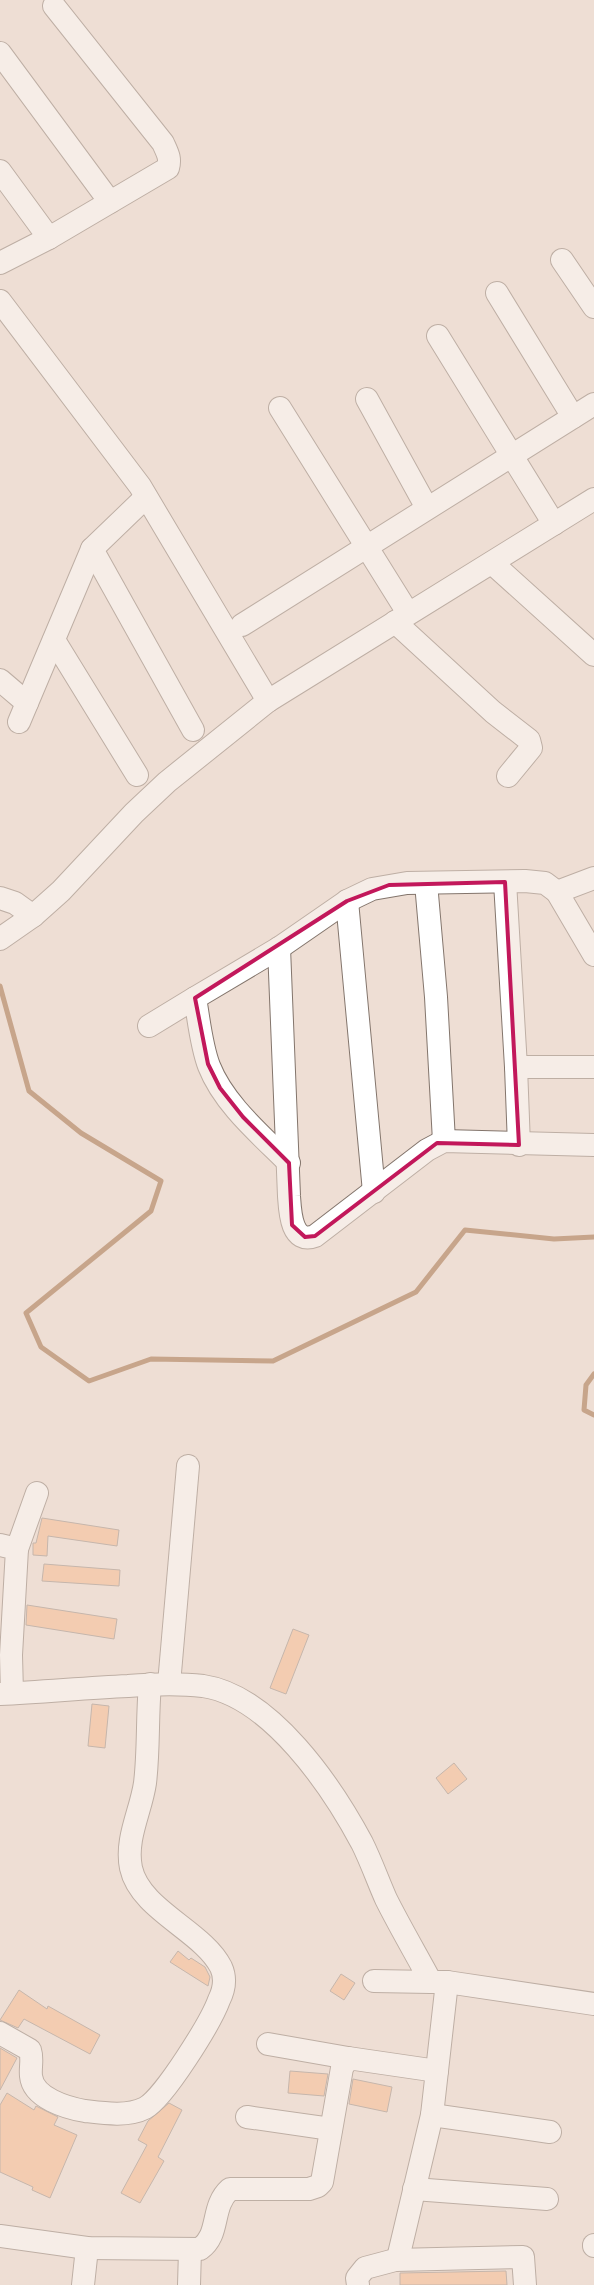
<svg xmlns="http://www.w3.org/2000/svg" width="594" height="2285" font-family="Lato,sans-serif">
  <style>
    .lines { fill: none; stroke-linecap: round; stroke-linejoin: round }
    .stream { stroke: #975f34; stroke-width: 5 }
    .building { fill: #f9b788; stroke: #94857c }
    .minor-casing { stroke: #83756c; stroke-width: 24 }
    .minor { stroke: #fff; stroke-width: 22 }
    .marked { fill: none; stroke: #c2185b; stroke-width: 4; stroke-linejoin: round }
  </style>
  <rect width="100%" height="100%" fill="#eeded4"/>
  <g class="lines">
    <!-- stream -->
    <g class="stream">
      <polyline points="0,986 29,1091 81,1133 161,1181 151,1211 26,1313 41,1347 89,1381 151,1359 273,1361 416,1292 465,1230 554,1239 594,1237"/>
      <polyline points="594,1374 586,1385 584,1410 594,1415"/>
    </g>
  </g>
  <!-- building -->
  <g class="building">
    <polygon points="42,1518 119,1530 117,1546 48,1536 47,1556 33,1555 33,1543 36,1543"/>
    <polygon points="44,1564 120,1570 119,1586 42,1581"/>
    <polygon points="27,1605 117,1619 114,1639 26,1625"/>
    <polygon points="293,1629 309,1635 286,1694 270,1688"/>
    <polygon points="92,1704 109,1706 105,1748 88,1746"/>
    <polygon points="454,1763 467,1779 448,1794 436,1778"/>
    <polygon points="178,1951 189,1960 191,1958 205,1967 210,1977 208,1986 170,1962"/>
    <polygon points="341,1974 355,1983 344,2000 330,1991"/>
    <polygon points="19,1990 47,2009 48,2006 100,2035 90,2054 24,2019 18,2028 0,2020"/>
    <polygon points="0,2048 17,2058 0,2090"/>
    <polygon points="290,2071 328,2074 324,2096 288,2093"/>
    <polygon points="353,2079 392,2087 387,2112 349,2104"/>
    <polygon points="7,2093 34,2110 36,2106 58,2117 54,2125 77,2135 50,2198 32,2190 33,2187 0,2172 0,2105"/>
    <polygon points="169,2103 182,2110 158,2157 164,2161 140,2203 121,2193 147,2145 138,2140 148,2121"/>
    <polygon points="506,2271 507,2285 400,2285 400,2273"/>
  </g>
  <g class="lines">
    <defs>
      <g id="minor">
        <polyline points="0,53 110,202"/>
        <polyline points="0,171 49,238"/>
        <polyline points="562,260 594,307"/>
        <path d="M0,263l49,-25 119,-70c3,-10 -1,-16 -5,-25l-109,-137"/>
        <polyline points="497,293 573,417"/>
        <polyline points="0,301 140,486 268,701"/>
        <polyline points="438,336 554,524"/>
        <polyline points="367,399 427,508"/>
        <polyline points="280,408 408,613"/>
        <polyline points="92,549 193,730"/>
        <polyline points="492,563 594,655"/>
        <polyline points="395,622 493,712 529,740 531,748 508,776"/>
        <polyline points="242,625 594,404"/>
        <polyline points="54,640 137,775"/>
        <polyline points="0,680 27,703"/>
        <polyline points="19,722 92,549 146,497"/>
        <polyline points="594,878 557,892 594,955"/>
        <polyline points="505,882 516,1067 519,1145"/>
        <polyline points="426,883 436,997 444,1141"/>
        <polyline points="0,898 15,903 33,916 61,891 134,813 167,782 268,701 594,499"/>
        <polyline points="347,901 374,1192"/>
        <polyline points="0,939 33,916"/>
        <path d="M279,948l10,248c1,15 2,49 26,40l112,-86 17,-9 150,4"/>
        <polyline points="149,1026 195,998"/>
        <polyline points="516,1067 594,1067"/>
        <path d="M289,1163c-29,-29 -65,-59 -80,-97 -8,-21 -10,-46 -14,-68l84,-50 68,-47 25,-12 35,-6 118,-2 20,2 12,9"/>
        <polyline points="0,1545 17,1549 11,1655 12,1693"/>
        <polyline points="17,1549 37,1493"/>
        <polyline points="169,1684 188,1466"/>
        <path d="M0,1694c43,-2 85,-6 128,-8 25,-2 50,-3 75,0 68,10 129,101 159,157 9,18 16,38 24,56 14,28 30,55 45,83l-57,-1"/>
        <polyline points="432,1982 447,1982 594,2004"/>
        <path d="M0,2033l30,17c3,9 0,17 1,26 2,22 36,32 54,35 17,2 43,6 60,-3 19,-10 66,-86 74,-108 5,-10 7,-22 2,-33 -18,-36 -81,-57 -90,-99 -6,-29 10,-57 14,-85 4,-33 2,-66 5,-99"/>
        <polyline points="268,2044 348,2058"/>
        <polyline points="432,2115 550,2132"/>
        <polyline points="247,2117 331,2129"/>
        <polyline points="414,2189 547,2199"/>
        <path d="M0,2236l87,12 113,1c21,-15 10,-42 30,-60h79l9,-3 4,-4 20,-114 6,-10 89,13"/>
        <polyline points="594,2245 594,2246"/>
        <polyline points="395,2260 523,2257 525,2285"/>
        <polyline points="83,2285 87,2248"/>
        <polyline points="189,2285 190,2250"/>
        <polyline points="358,2285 357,2278 365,2268 395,2260 399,2254 432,2115 447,1982"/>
      </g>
    </defs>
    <!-- minor casing -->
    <use href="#minor" class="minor-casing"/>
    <!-- minor -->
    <use href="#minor" class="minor"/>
  </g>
  <!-- marked area -->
  <path d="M0 0H594V2285H0ZM505,882l14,263 -82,-2 -122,93 -10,1 -13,-12 -3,-62 -46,-46 -23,-29 -12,-24 -13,-66 152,-97 42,-16z" fill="#eeded4" fill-opacity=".55" fill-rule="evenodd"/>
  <path class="marked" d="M505,882l14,263 -82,-2 -122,93 -10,1 -13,-12 -3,-62 -46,-46 -23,-29 -12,-24 -13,-66 152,-97 42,-16z"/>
</svg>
